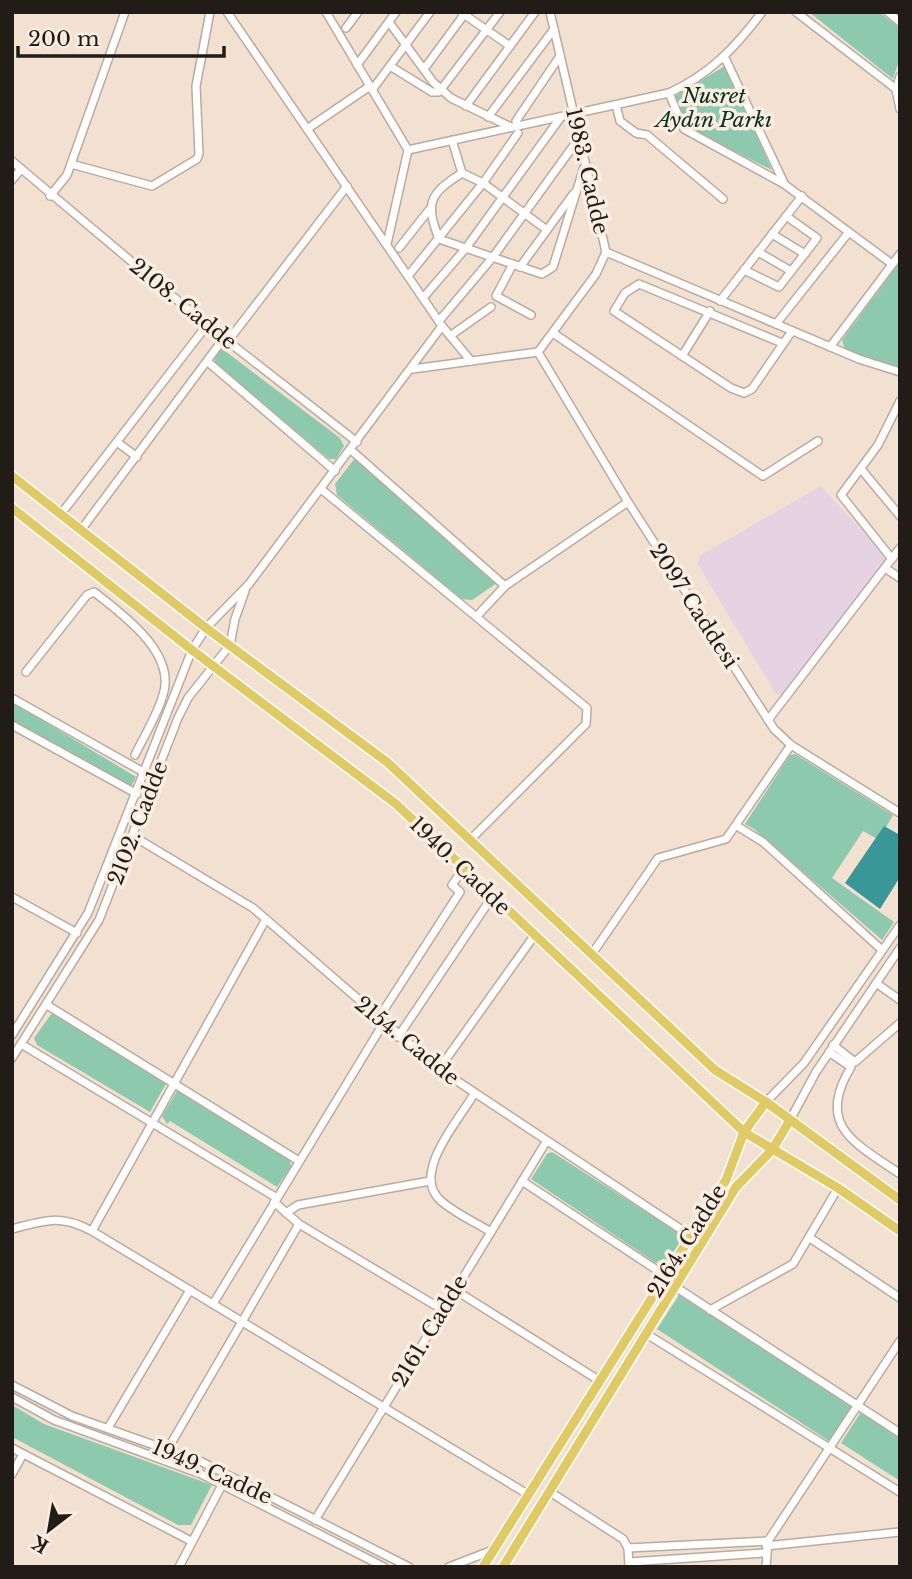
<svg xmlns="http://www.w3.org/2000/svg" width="912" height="1579" font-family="'Libre Baskerville',serif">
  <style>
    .education { fill: #e5d3e4 }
    .green { fill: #8dcaad }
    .water { fill: #3a9798 }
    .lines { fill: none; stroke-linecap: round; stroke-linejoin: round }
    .minor-casing { stroke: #bcaa9d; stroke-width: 10 }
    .major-casing { stroke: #fff; stroke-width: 12 }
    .minor { stroke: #fff; stroke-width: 7 }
    .major { stroke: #dfca66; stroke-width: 9 }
    .labels { text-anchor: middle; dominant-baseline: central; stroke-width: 7; stroke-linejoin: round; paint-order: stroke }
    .park-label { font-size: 21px; font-style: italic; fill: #063222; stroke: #fcede2 }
    .street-label { font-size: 21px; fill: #221c17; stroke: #fcede2 }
  </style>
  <rect width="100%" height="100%" fill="#f2e0d1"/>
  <!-- education -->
  <polygon class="education" points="821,486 885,556 886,560 786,695 776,694 697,563 701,555"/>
  <!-- green -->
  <g class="green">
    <polygon points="809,12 879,12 900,28 900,57 893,79"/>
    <polygon points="725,66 772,170 689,129 675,96"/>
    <polygon points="900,262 900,370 845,350 842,340"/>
    <polygon points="221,348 340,438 344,446 336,459 329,459 215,363 215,355"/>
    <polygon points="355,458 497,583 472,600 462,599 337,495 335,484"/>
    <polygon points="12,702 136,777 130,789 12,722"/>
    <polygon points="795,754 893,815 879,840 863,831 832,878 894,922 882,940 754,829 745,824 790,755"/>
    <polygon points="52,1013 58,1013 167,1082 150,1112 37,1045 34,1038"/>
    <polygon points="178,1089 290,1158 291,1167 277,1187 170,1121 167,1124 162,1116"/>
    <polygon points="552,1152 679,1233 680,1243 666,1264 660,1260 656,1263 531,1179 547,1154"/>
    <polygon points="679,1295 852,1406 829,1441 657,1329"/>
    <polygon points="12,1405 44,1424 212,1485 191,1525 178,1525 12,1437"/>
    <polygon points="861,1412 900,1439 900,1481 841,1443"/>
  </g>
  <!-- water -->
  <polygon class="water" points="884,826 900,835 900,877 880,909 845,883"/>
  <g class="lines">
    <defs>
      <g id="minor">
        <polyline points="227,12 442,326 471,361"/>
        <polyline points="326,12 408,150 387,244"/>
        <polyline points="796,12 900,92"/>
        <polyline points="888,12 900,22"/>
        <polyline points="462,13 510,46"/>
        <polyline points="389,22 433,82 451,98 511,127"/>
        <polyline points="346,28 358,12"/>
        <polyline points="725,58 784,183"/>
        <polyline points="357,65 396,12"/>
        <polyline points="390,66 432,92 439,92 500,12"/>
        <polyline points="424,69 466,12"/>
        <polyline points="900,76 896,90 900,109"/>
        <polyline points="372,90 430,12"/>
        <polyline points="669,93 684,129 784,184 892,264"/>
        <polyline points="616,105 620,121 636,133 647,135 723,199"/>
        <polyline points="466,106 535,12"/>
        <polyline points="488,117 554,29"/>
        <polyline points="516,121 560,56"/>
        <polyline points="307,129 370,86"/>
        <polyline points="452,140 462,173 483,183 547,230"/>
        <path d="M408,150l261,-57c41,-19 66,-45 93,-81"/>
        <polyline points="12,161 207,325 357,442"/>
        <polyline points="71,164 152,186 197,159 199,154 196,86 210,12"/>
        <path d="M462,173c-33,21 -37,30 -23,66l103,35 11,-7 31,-100"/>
        <polyline points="12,180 21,169"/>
        <polyline points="50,196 67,175 125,12"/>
        <polyline points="772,234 805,254"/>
        <polyline points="399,248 429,210"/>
        <polyline points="606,252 859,359 900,372"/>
        <polyline points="758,252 791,271"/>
        <polyline points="513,264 496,296 531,315"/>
        <polyline points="520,267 574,193"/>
        <polyline points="744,270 779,287 817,238 786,216"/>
        <polyline points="408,276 483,183 518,133"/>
        <polyline points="423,298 466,248 561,117"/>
        <polyline points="720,301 802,196"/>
        <polyline points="439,321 493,257 579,138"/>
        <polyline points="776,324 849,232"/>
        <polyline points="553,333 763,476 818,441"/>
        <polyline points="450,336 491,307"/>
        <polyline points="228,341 347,186"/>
        <polyline points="782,343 639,284 625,293 614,311 731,388 744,393 752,389 792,331"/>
        <polyline points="830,347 900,254"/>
        <polyline points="538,352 628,502 774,729 791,745 900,813"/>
        <polyline points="538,352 596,274 606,252 550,12"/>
        <polyline points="682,356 710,311"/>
        <polyline points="208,362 335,471"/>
        <polyline points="413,369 538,352"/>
        <polyline points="117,442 137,457"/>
        <polyline points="351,450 505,586"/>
        <polyline points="861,469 900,516"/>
        <polyline points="321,489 587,708 586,724 471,839"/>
        <polyline points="61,514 207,325"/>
        <polyline points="81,530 224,338"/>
        <polyline points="892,559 841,495 878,445 900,401"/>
        <polyline points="885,568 900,578"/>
        <polyline points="477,616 505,586 628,502"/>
        <path d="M26,672l61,-77 7,-3c28,22 83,61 69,103 -6,21 -19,41 -28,60"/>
        <polyline points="12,698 145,773"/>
        <polyline points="768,720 900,548"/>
        <polyline points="12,725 137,794"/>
        <polyline points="737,826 763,842 882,950"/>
        <polyline points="133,836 253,908 439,1069 691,1236"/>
        <polyline points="12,897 77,933"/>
        <polyline points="592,954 658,858 726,839 791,745"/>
        <polyline points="876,983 900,1000"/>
        <polyline points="47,1005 299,1161"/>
        <polyline points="378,1019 460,892 452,885 463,869"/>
        <polyline points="12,1035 88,913 192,650 206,628 249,584 442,326"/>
        <polyline points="398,1037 492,897"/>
        <polyline points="21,1044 277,1198"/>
        <polyline points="833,1045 855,1062 900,1023"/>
        <path d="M829,1052l22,15c-36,59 4,76 49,107"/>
        <polyline points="12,1058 99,920 178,718 188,698 230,645 235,619 245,591"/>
        <polyline points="439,1069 534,936"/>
        <path d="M474,1094c-15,26 -63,79 -34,106 14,13 35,22 51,32"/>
        <polyline points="766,1102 804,1063 900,925"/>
        <polyline points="790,1120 816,1072 900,948"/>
        <polyline points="522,1181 666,1276"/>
        <polyline points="274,1202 299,1224 443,1310"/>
        <polyline points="286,1213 298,1205 430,1181"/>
        <path d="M12,1229c34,-9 48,-15 80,2l437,264"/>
        <polyline points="92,1231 266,919"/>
        <polyline points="810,1238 900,1298"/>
        <polyline points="674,1286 900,1433"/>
        <polyline points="455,1290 600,1381"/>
        <polyline points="213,1304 383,1024"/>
        <polyline points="710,1310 793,1264 838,1188"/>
        <polyline points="645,1333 900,1492"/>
        <polyline points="12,1385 72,1416 202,1462 409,1567"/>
        <polyline points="12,1397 54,1420 201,1474 384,1567"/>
        <polyline points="108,1428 190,1290"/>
        <polyline points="12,1448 191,1541"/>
        <polyline points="166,1452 299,1224"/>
        <polyline points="12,1474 23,1454"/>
        <polyline points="550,1492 623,1539 628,1548 629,1566"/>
        <polyline points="315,1520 546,1142"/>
        <polyline points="766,1546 900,1532"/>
        <polyline points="628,1548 768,1541"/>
        <polyline points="629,1562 765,1553"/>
        <polyline points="179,1567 222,1485"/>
        <polyline points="449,1567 493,1550"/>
        <polyline points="766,1567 768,1541 900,1341"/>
      </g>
      <g id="major">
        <polyline points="12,476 206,628 387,762 715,1070 766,1102 900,1200"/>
        <polyline points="12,508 192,650 396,804 744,1132 838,1188 900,1231"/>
        <polyline points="483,1567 726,1180 744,1132 766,1102"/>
        <polyline points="503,1567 736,1187 772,1150 790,1120"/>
      </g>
    </defs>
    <!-- minor casing -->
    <use href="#minor" class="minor-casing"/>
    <!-- major casing -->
    <use href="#major" class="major-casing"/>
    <!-- minor -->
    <use href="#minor" class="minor"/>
    <!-- major -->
    <use href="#major" class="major"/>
  </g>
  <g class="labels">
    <!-- park labels -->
    <g class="park-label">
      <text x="714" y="96">Nusret<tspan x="714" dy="24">Aydın Parkı</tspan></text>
    </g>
    <!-- street labels -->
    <g class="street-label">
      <text transform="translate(587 171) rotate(77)">1983. Cadde</text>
      <text transform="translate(183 304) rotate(39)">2108. Cadde</text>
      <text transform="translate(694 606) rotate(57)">2097 Caddesi</text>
      <text transform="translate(138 823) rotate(-69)">2102. Cadde</text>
      <text transform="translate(460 866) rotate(44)">1940. Cadde</text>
      <text transform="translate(407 1041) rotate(39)">2154. Cadde</text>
      <text transform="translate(687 1241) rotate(-58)">2164. Cadde</text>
      <text transform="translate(430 1331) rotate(-59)">2161. Cadde</text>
      <text transform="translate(212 1472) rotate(24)">1949. Cadde</text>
    </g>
  </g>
  <!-- border -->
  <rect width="912" height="1579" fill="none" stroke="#221c17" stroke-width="28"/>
  <!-- north arrow -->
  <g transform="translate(49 1530) rotate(211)" stroke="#fcede2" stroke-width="5" paint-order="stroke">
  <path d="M0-5L12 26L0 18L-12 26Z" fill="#221c17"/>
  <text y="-10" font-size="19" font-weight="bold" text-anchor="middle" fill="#221c17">K</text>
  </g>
  <!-- scale -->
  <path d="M18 46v10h206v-10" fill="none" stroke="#221c17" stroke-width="3.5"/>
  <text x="28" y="46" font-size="21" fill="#221c17" stroke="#fcede2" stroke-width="5" paint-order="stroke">200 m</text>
</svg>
